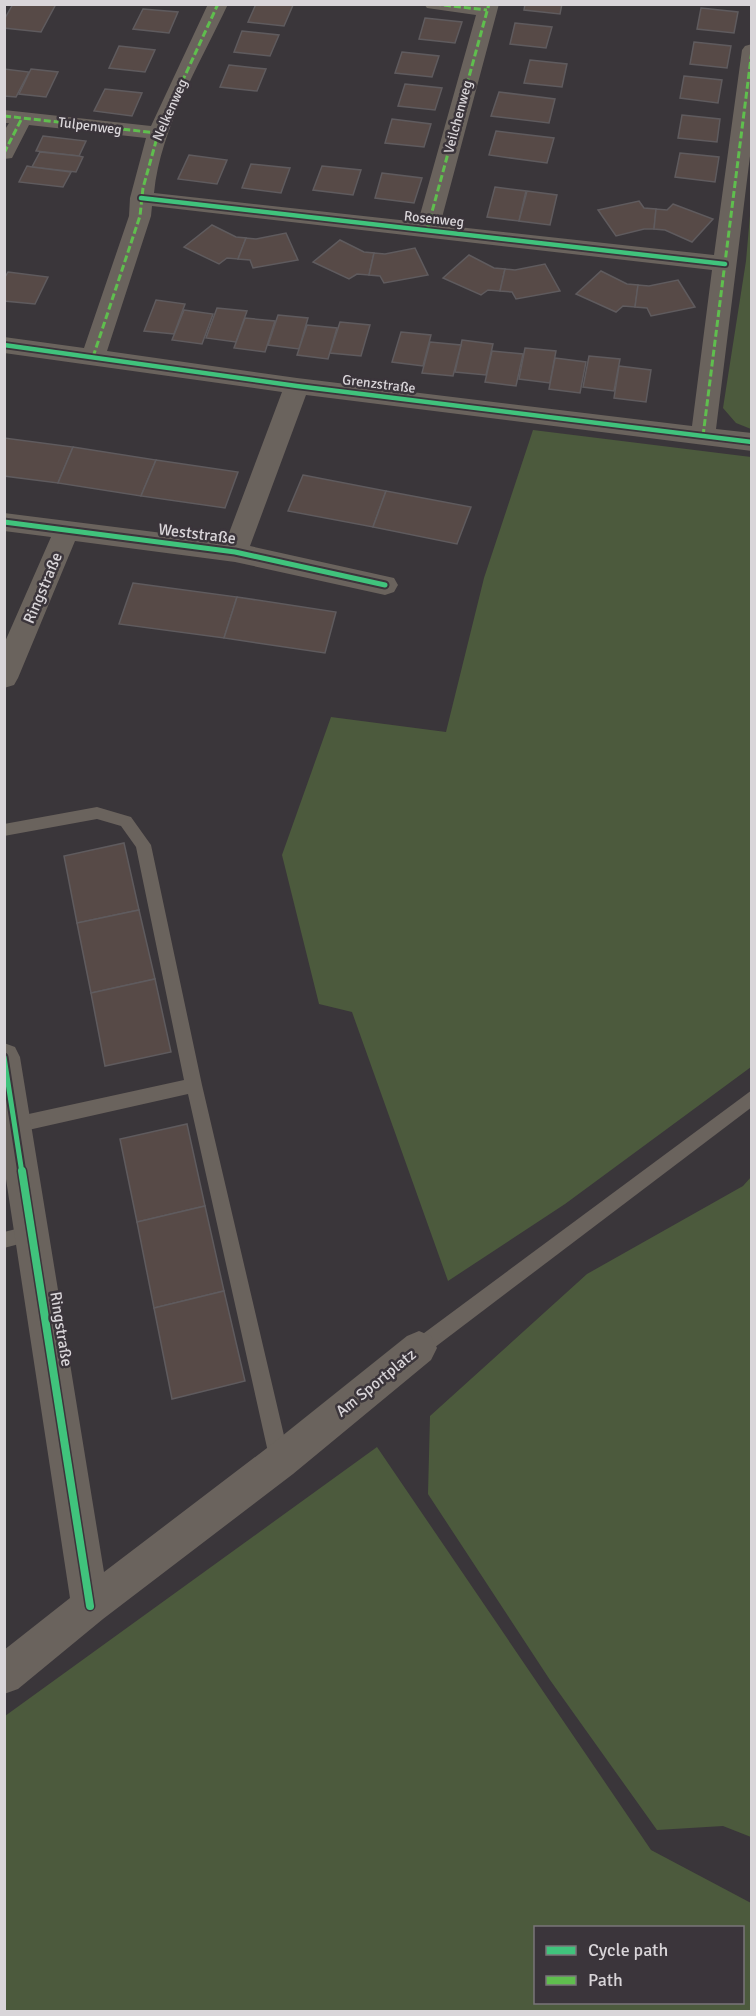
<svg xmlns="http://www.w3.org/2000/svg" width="756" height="2016" font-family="Signika,sans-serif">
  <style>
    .green { fill: #4c5a3d; fill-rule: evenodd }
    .building { fill: #574a47; stroke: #5f5b5e; stroke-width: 1.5 }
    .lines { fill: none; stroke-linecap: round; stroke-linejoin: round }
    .service { fill: #6a635d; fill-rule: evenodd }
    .minor { fill: #6a635d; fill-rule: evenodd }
    .quiet { stroke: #5fbe4e; stroke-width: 3; stroke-dasharray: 7 3; stroke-linecap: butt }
    .cycleway-far2-casing { stroke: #3b353b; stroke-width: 8 }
    .cycleway-far1-casing { stroke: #3b353b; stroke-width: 9 }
    .cycleway-casing { stroke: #3b353b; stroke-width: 11 }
    .cycleway-far2 { stroke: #40c37c; stroke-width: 4.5 }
    .cycleway-far1 { stroke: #40c37c; stroke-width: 5 }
    .cycleway { stroke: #40c37c; stroke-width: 8 }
    .labels { text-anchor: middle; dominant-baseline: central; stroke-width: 5; stroke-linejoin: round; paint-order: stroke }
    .far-street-label { font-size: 14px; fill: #d9d5d9; stroke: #3b353b }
    .street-label { font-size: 16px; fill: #d9d5d9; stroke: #3b353b }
  </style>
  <rect width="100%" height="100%" fill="#3a363a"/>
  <!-- green -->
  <g class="green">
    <polygon points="751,204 751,429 736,423 723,408 746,261"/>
    <polygon points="533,430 751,457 751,1067 565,1204 448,1281 352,1012 319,1004 282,855 331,717 446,732 484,578"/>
    <polygon points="751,1177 751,1837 723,1826 657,1830 550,1680 428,1494 430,1416 587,1274 743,1186"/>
    <path d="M377,1447l274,403 100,53v108h-746v-295zM536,1928h206v74h-206z"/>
  </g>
  <!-- building -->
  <g class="building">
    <polygon points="13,4 56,4 41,32 4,28 4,20"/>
    <polygon points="256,4 285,4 293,5 284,26 248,22"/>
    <polygon points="525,4 562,4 560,14 524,10"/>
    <polygon points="701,8 738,12 734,33 697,29"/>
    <polygon points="143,9 178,12 169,33 133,29"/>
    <polygon points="425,18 462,22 455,43 419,39"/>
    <polygon points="515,23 552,27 546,48 510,44"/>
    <polygon points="242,31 279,35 270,56 234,52"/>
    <polygon points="694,42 731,46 727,68 690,64"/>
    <polygon points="119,46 155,50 145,72 109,68"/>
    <polygon points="402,52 439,56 432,77 395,73"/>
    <polygon points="530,60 567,64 562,87 524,83"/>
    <polygon points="229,65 266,69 257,91 220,87"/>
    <polygon points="4,69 29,72 16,97 4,96"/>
    <polygon points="31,69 58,72 46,97 19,94"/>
    <polygon points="684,76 722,80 718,103 680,98"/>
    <polygon points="405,84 442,88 435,110 398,106"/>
    <polygon points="105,89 142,93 132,116 94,111"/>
    <polygon points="499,92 555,99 549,123 491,116"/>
    <polygon points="682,115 720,119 717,142 678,138"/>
    <polygon points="392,119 431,124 424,147 385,143"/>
    <polygon points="496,131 554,138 547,163 489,155"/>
    <polygon points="43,136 86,141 79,156 36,151"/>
    <polygon points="40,152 79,156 83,157 76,172 32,167"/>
    <polygon points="680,153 719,157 715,182 675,177"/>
    <polygon points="189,155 227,160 217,184 178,179"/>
    <polygon points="251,164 290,168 281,193 242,188"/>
    <polygon points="27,166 32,167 71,172 63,187 19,182"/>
    <polygon points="322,166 361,170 353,195 313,190"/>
    <polygon points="382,173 422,178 414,203 375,198"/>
    <polygon points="495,187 526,191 519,221 487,217"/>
    <polygon points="527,191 557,195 550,225 519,221"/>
    <polygon points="639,201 644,208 656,209 654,229 644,229 616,236 598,210"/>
    <polygon points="673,204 713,219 692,242 665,230 654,229 656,209 667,210"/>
    <polygon points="212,225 236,237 246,238 238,259 227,258 219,264 184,247"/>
    <polygon points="286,233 298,260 253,268 250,260 238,259 246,238 256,239"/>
    <polygon points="340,240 364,252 374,253 369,275 357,274 349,279 313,262"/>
    <polygon points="415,248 428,275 384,283 380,276 369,275 374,253 385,254"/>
    <polygon points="469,255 494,268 505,269 500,291 488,290 481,295 443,278"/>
    <polygon points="545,264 560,291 516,299 512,292 500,291 505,269 515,270"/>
    <polygon points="601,271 627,284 638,285 635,307 623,306 616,312 576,294"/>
    <polygon points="8,272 48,277 35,304 4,301 4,279"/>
    <polygon points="678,280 695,307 651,316 647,308 635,307 638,285 649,286"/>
    <polygon points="156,300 185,304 174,334 144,331"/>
    <polygon points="217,308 247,311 236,342 206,338"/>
    <polygon points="184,310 213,314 202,344 172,340"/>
    <polygon points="278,315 308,318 299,349 268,345"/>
    <polygon points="245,318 275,321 265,352 234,348"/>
    <polygon points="340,322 370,325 361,356 330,353"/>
    <polygon points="307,325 337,328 328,359 297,355"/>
    <polygon points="401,332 431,335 423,366 392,362"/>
    <polygon points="462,340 493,344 486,375 455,372"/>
    <polygon points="430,342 461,345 453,376 422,373"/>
    <polygon points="525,348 556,351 550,383 519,379"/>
    <polygon points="492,351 523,354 516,386 485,382"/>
    <polygon points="589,356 620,359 614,391 583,387"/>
    <polygon points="555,358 586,362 580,393 549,389"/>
    <polygon points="619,366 651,370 646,402 614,398"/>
    <polygon points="4,438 73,447 58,483 4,476"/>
    <polygon points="73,447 156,460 141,496 58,483"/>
    <polygon points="156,460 238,472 225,508 141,496"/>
    <polygon points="303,475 386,491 373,527 288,511"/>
    <polygon points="386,491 471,507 457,544 373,527"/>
    <polygon points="133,583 237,597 224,638 119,624"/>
    <polygon points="237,597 336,612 325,653 224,638"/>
    <polygon points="124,843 139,910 77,923 64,856"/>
    <polygon points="139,910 155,979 91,993 77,923"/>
    <polygon points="155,979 171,1052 105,1066 91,993"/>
    <polygon points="187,1124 205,1206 137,1222 120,1139"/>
    <polygon points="205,1206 224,1291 154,1308 137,1222"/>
    <polygon points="224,1291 245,1381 172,1399 154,1308"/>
  </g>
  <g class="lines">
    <!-- service -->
    <g class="service">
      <polygon points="97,807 131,817 151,845 202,1085 290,1461 287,1468 280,1471 273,1468 270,1461 188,1094 15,1133 9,1130 6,1125 9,1120 15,1117 184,1080 136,847 121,826 97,819 4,836 4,824"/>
      <polygon points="752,1090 752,1107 426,1354 419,1357 412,1354 410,1348 412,1342"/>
      <polygon points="32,1225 38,1227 41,1233 38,1239 4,1248 4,1232"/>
    </g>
    <!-- minor -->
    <g class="minor">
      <path d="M208,4h20c-28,60 -67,122 -74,189l264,29 58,-207 -49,-7 -3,-4h75l-59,221 274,30 28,-205 3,-4 7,-2v96l-36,289 36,4v18l-446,-56 -56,151 144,32 4,7 -4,7 -9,3 -150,-33 -160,-21 -57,137 -4,7 -10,3v-44l47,-107 -47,-6v-18l222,28 56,-149 -278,-39v-16l80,11 45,-132 1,-18 16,-60 -117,-13 -17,33 -8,1v-28l5,-8h-5v-13l147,16zM152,206l560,64 -20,156 -395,-48 -190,-27 44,-135z"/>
      <polygon points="4,1043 15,1047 20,1057 104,1572 267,1448 407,1336 419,1331 431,1336 437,1348 431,1360 293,1474 103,1619 18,1689 4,1694 4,1650 70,1598 4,1166"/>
    </g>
    <!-- quiet -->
    <g class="quiet">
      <polyline points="434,4 487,10"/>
      <polyline points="4,116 157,133"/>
      <polyline points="4,153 22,118"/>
      <polyline points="427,230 489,4"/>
      <polyline points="93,357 140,216 143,188 158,134 218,4"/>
      <polyline points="703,436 752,50"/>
    </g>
    <defs>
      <g id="cycleway-far2">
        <polyline points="141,198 725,264"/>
        <polyline points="4,345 297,386 752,442"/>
      </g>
      <g id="cycleway-far1">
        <polyline points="4,522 235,552 385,585"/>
        <polyline points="4,1057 22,1173"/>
      </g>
      <polyline id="cycleway" points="22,1171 90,1606"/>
    </defs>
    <!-- cycleway-far2 casing -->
    <use href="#cycleway-far2" class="cycleway-far2-casing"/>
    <!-- cycleway-far1 casing -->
    <use href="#cycleway-far1" class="cycleway-far1-casing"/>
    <!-- cycleway casing -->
    <use href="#cycleway" class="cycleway-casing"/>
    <!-- cycleway-far2 -->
    <use href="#cycleway-far2" class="cycleway-far2"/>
    <!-- cycleway-far1 -->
    <use href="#cycleway-far1" class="cycleway-far1"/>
    <!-- cycleway -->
    <use href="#cycleway" class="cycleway"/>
  </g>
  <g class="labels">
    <!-- far-street labels -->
    <g class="far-street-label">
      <text transform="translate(170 110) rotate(-66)">Nelkenweg</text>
      <text transform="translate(458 117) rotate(-75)">Veilchenweg</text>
      <text transform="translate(90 126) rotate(7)">Tulpenweg</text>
      <text transform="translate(434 219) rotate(6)">Rosenweg</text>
      <text transform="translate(379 384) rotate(7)">Grenzstraße</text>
    </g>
    <!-- street labels -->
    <g class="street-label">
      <text transform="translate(197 534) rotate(7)">Weststraße</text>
      <text transform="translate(43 588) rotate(-67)">Ringstraße</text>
      <text transform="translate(61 1329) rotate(81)">Ringstraße</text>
      <text transform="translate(376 1383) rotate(-39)">Am Sportplatz</text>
    </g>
  </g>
  <!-- border -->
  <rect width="756" height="2016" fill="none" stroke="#d9d5d9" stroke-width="12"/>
  <!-- legend -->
  <rect x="534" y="1926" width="210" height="78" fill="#3b353b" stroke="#7a757a" stroke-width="1.5"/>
  <rect x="546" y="1946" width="30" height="9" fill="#40c37c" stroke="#7a757a" stroke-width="1.5"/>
  <text x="588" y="1956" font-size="18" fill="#d9d5d9">Cycle path</text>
  <rect x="546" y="1976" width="30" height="9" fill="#5fbe4e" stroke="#7a757a" stroke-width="1.5"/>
  <text x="588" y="1986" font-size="18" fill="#d9d5d9">Path</text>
</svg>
